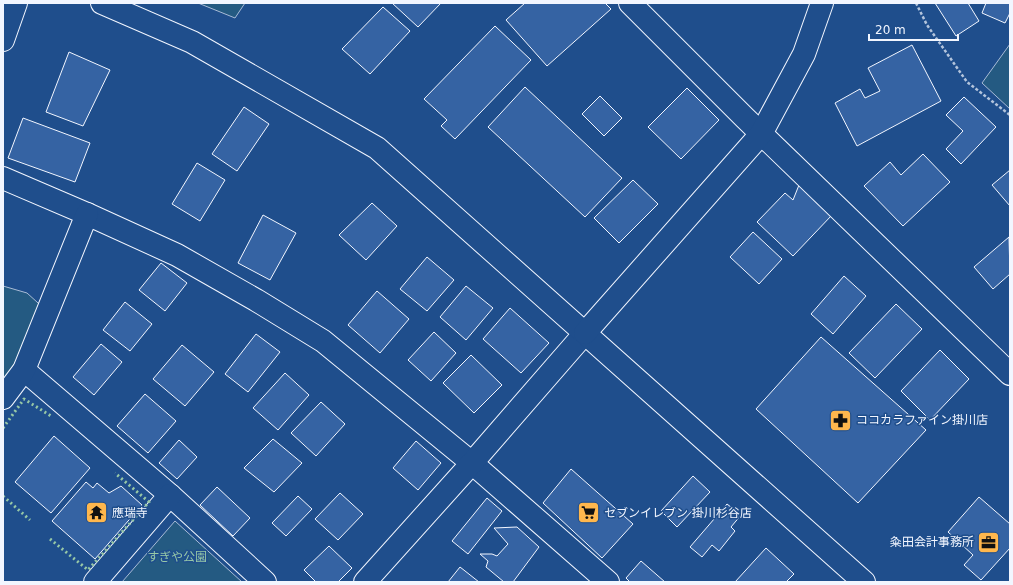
<svg xmlns="http://www.w3.org/2000/svg" width="1013" height="585" font-family="'DejaVu Sans','Noto Sans JP',sans-serif">
  <style>
    .green { fill: #245a82; stroke: #a8bbd7 }
    .building { fill: #3563a3; stroke: #f2f6ff }
    .lines { fill: none; stroke-linecap: round; stroke-linejoin: round }
    .minor-casing { stroke: #f2f6ff; stroke-width: 24 }
    .tertiary-casing { stroke: #f2f6ff; stroke-width: 24 }
    .path { stroke: #b3c4dc; stroke-width: 2.5; stroke-dasharray: 3 2; stroke-linecap: butt }
    .minor { stroke: #1f4e8c; stroke-width: 22 }
    .tertiary { stroke: #1f4e8c; stroke-width: 22 }
    .hedge { stroke: #97c8a6; stroke-width: 3; stroke-dasharray: 2 3; stroke-linecap: butt }
    .labels { text-anchor: middle; dominant-baseline: central; stroke-width: 3; stroke-linejoin: round; paint-order: stroke }
    .poi-label { font-size: 12px; fill: #f2f6ff; stroke: #1f4e8c; text-anchor: start }
    .park-label { font-size: 12px; fill: #97c8a6; stroke: #1f4e8c }
  </style>
  <rect width="100%" height="100%" fill="#1f4e8c"/>
  <!-- green -->
  <g class="green">
    <polygon points="198,3 245,3 235,18"/>
    <polygon points="1010,44 1010,109 982,83"/>
    <polygon points="3,286 27,293 48,312 3,394"/>
    <polygon points="175,521 242,582 122,582"/>
  </g>
  <!-- building -->
  <g class="building">
    <polygon points="392,3 441,3 418,27"/>
    <polygon points="525,3 605,3 611,9 547,66 506,20"/>
    <polygon points="935,3 968,3 979,21 956,36"/>
    <polygon points="986,3 1010,3 1010,13 1005,23 982,13"/>
    <polygon points="383,7 410,31 370,74 342,49"/>
    <polygon points="495,26 531,60 455,139 441,126 447,120 424,99"/>
    <polygon points="912,45 941,101 857,146 835,103 860,89 865,98 880,91 868,68"/>
    <polygon points="69,52 110,70 83,126 46,112"/>
    <polygon points="525,87 622,178 585,217 488,127"/>
    <polygon points="687,88 719,120 681,159 648,127"/>
    <polygon points="600,96 622,118 604,136 582,114"/>
    <polygon points="964,97 996,127 961,164 946,149 963,131 946,115"/>
    <polygon points="244,107 269,124 237,171 212,154"/>
    <polygon points="23,118 90,143 75,182 8,158"/>
    <polygon points="923,154 950,182 903,226 864,186 890,162 901,175"/>
    <polygon points="197,163 225,180 200,221 172,204"/>
    <polygon points="1010,170 1010,206 992,185"/>
    <polygon points="633,180 658,204 619,243 594,218"/>
    <polygon points="799,185 832,215 793,256 757,222 785,193 793,200"/>
    <polygon points="372,203 397,226 366,260 339,235"/>
    <polygon points="263,215 296,233 270,280 238,263"/>
    <polygon points="753,232 782,259 759,284 730,257"/>
    <polygon points="1009,237 1010,274 993,289 974,267"/>
    <polygon points="427,257 454,280 427,311 400,289"/>
    <polygon points="161,263 187,283 165,311 139,290"/>
    <polygon points="844,276 866,296 833,334 811,314"/>
    <polygon points="466,286 493,308 466,340 440,317"/>
    <polygon points="377,291 409,319 380,353 348,325"/>
    <polygon points="125,302 152,324 130,351 103,330"/>
    <polygon points="896,304 922,329 875,378 849,353"/>
    <polygon points="510,308 549,343 521,373 483,339"/>
    <polygon points="434,332 456,353 431,381 408,360"/>
    <polygon points="256,334 280,352 248,392 225,374"/>
    <polygon points="821,337 926,430 858,503 756,409"/>
    <polygon points="101,344 122,362 94,395 73,377"/>
    <polygon points="182,345 214,372 185,406 153,379"/>
    <polygon points="940,350 969,379 930,420 901,391"/>
    <polygon points="471,355 502,385 474,413 443,383"/>
    <polygon points="285,373 309,395 278,430 253,408"/>
    <polygon points="145,394 176,421 148,453 117,426"/>
    <polygon points="321,402 345,424 316,456 291,433"/>
    <polygon points="54,436 90,468 51,513 15,482"/>
    <polygon points="273,439 302,463 274,492 244,468"/>
    <polygon points="179,440 197,457 177,479 159,463"/>
    <polygon points="416,441 441,463 418,490 393,468"/>
    <polygon points="571,469 633,524 602,558 543,503"/>
    <polygon points="693,476 710,492 677,527 661,511"/>
    <polygon points="86,482 93,488 97,483 109,493 121,486 142,505 95,559 52,521"/>
    <polygon points="217,487 250,518 233,536 200,505"/>
    <polygon points="340,493 363,514 338,540 315,519"/>
    <polygon points="298,496 312,509 286,536 272,523"/>
    <polygon points="979,497 1010,524 1010,548 981,580 964,565 973,555 948,532"/>
    <polygon points="487,498 502,511 468,554 452,541"/>
    <polygon points="727,504 741,515 731,527 735,531 719,551 712,545 702,557 690,547"/>
    <polygon points="517,527 539,547 513,582 504,582 486,567 488,561 480,554 492,554 497,556 508,544 494,528"/>
    <polygon points="329,546 352,568 338,582 316,582 304,570"/>
    <polygon points="766,548 794,574 786,582 735,582"/>
    <polygon points="641,561 665,582 630,582 626,578"/>
    <polygon points="460,567 479,582 448,582"/>
  </g>
  <g class="lines">
    <defs>
      <g id="minor">
        <polyline points="630,3 745,118 1010,374"/>
        <polyline points="3,40 16,3"/>
        <polyline points="3,178 87,214 177,255 256,300 323,341 472,463 608,582"/>
        <polyline points="24,370 170,495 265,582"/>
        <polyline points="3,398 24,370 87,214"/>
        <polyline points="95,582 170,495"/>
        <polyline points="365,582 472,463 585,333"/>
      </g>
      <g id="tertiary">
        <polyline points="102,3 192,42 377,148 864,582"/>
        <polyline points="585,333 761,134 804,54 822,3"/>
      </g>
    </defs>
    <!-- minor casing -->
    <use href="#minor" class="minor-casing"/>
    <!-- tertiary casing -->
    <use href="#tertiary" class="tertiary-casing"/>
    <!-- path -->
    <polyline class="path" points="916,3 927,25 967,82 1010,115"/>
    <!-- minor -->
    <use href="#minor" class="minor"/>
    <!-- tertiary -->
    <use href="#tertiary" class="tertiary"/>
    <!-- hedge -->
    <g class="hedge">
      <polyline points="3,428 24,399 51,416"/>
      <polyline points="3,496 30,520"/>
      <polyline points="50,539 88,570 149,502 115,473"/>
    </g>
  </g>
  <!-- icons -->
  <defs>
    <symbol id="pharmacy-square" viewBox="-11 -11 22 22"><rect x="-9" y="-9" width="18" height="18" rx="4" fill="#ffb74d" stroke="#1f4e8c"/><path d="M-2-6h4v4h4v4h-4v4h-4v-4h-4v-4h4Z" fill="#111"/></symbol>
    <symbol id="temple-square" viewBox="-11 -11 22 22"><rect x="-9" y="-9" width="18" height="18" rx="4" fill="#ffb74d" stroke="#1f4e8c"/><path d="M0-6L5-2H3V0L6.5 2.5H4V6H1.5V3h-3V6H-4V2.5H-6.5L-3 0V-2H-5Z" fill="#111"/></symbol>
    <symbol id="supermarket-square" viewBox="-11 -11 22 22"><rect x="-9" y="-9" width="18" height="18" rx="4" fill="#ffb74d" stroke="#1f4e8c"/><path d="M-6-5.5h2.5l.6 2H6L4.5 2H-2.5L-4.4-4H-6ZM-1.5 3.2a1.3 1.3 0 1 0 .1 0ZM3 3.2a1.3 1.3 0 1 0 .1 0Z" fill="#111"/></symbol>
    <symbol id="office-square" viewBox="-11 -11 22 22"><rect x="-9" y="-9" width="18" height="18" rx="4" fill="#ffb74d" stroke="#1f4e8c"/><path d="M-6-3h4V-5.5h4V-3h4V5H-6ZM-1-4.5V-3h2v-1.5ZM-6 0V1H6V0Z" fill="#111"/></symbol>
  </defs>
  <g fill-rule="evenodd">
    <use href="#pharmacy-square" x="828" y="408" width="25" height="25"/>
    <use href="#temple-square" x="84" y="500" width="25" height="25"/>
    <use href="#supermarket-square" x="576" y="500" width="25" height="25"/>
    <use href="#office-square" x="976" y="530" width="25" height="25"/>
  </g>
  <g class="labels">
    <!-- poi labels -->
    <g class="poi-label">
      <text x="856" y="420">ココカラファイン掛川店</text>
      <text x="112" y="513">應瑞寺</text>
      <text x="604" y="513">セブンイレブン 掛川杉谷店</text>
      <text x="974" y="542" text-anchor="end">粂田会計事務所</text>
    </g>
    <!-- park labels -->
    <g class="park-label">
      <text x="177" y="557">すぎや公園</text>
    </g>
  </g>
  <!-- border -->
  <rect width="1013" height="585" fill="none" stroke="#f2f6ff" stroke-width="8"/>
  <!-- scale -->
  <path d="M869 34v6h89v-6" fill="none" stroke="#f2f6ff" stroke-width="2"/>
  <text x="875" y="34" font-size="12" fill="#f2f6ff" stroke="#1f4e8c" stroke-width="3" paint-order="stroke">20 m</text>
</svg>
